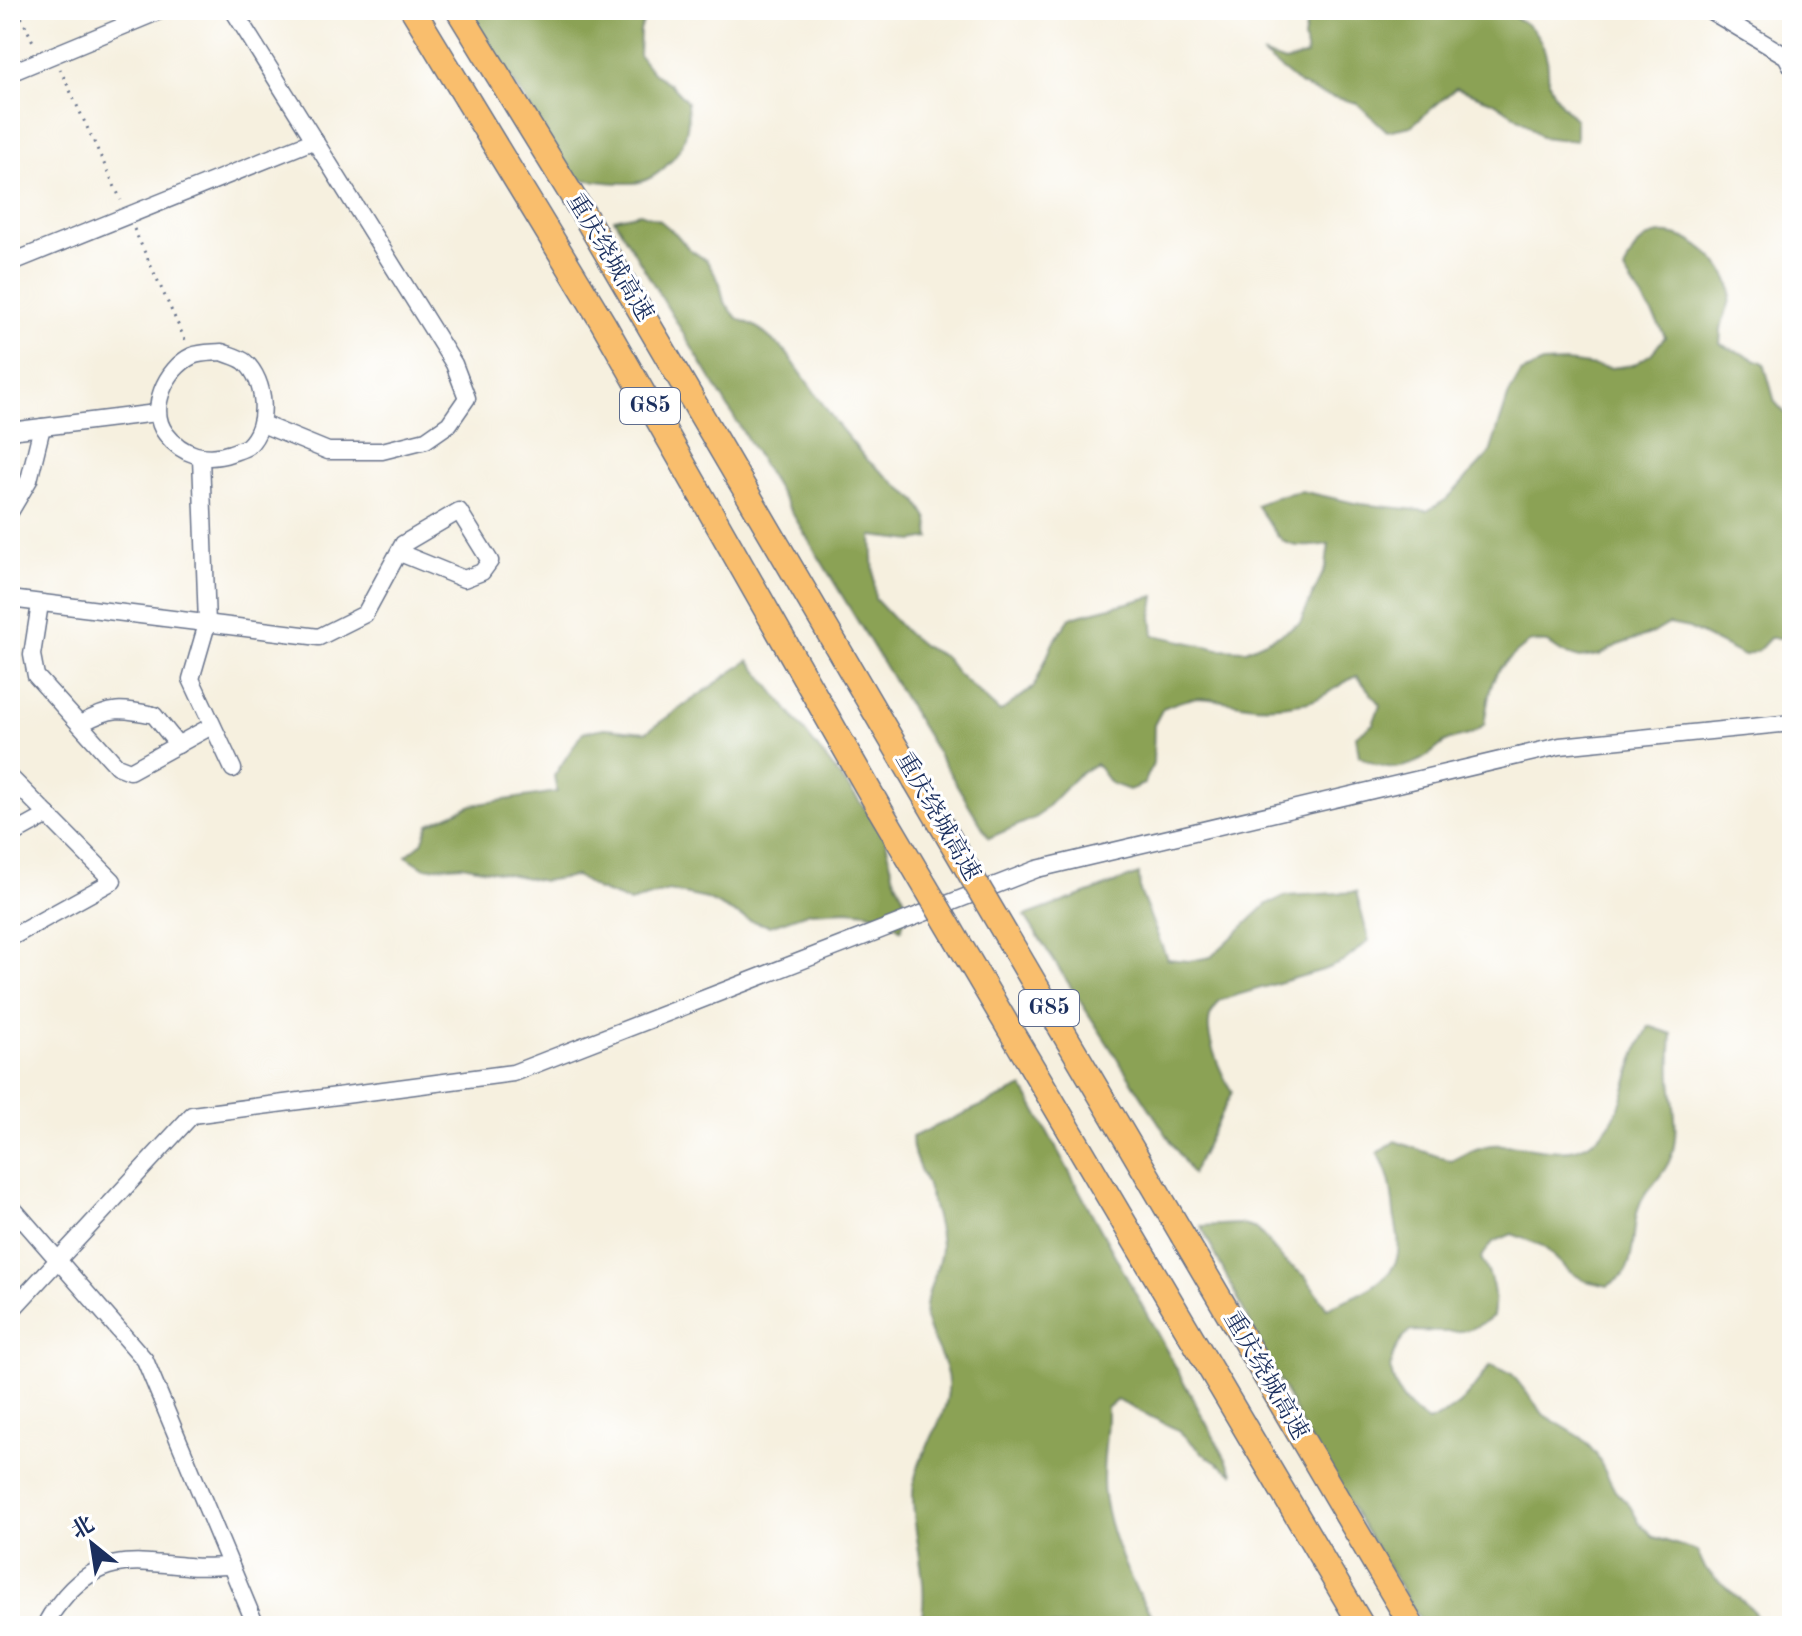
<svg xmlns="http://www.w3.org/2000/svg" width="1802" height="1636" font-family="'Old Standard TT','Noto Serif SC',serif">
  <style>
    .forest { fill: #8ba254; stroke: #536859; stroke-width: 2 }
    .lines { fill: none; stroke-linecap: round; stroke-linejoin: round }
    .minor-casing { stroke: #68738b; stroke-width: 19 }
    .highway-casing { stroke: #68738b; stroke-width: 27 }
    .path { stroke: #68738b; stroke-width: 3; stroke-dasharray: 2 6; stroke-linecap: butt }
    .minor { stroke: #fff; stroke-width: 16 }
    .highway { stroke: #f9be6d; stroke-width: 24 }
    .highway-bridge-casing { stroke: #68738b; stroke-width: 27; stroke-linecap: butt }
    .highway-bridge { stroke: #f9be6d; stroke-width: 24 }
    .labels { text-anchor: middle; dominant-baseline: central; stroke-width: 6; stroke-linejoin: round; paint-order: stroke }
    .shield { fill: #fff; stroke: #5f6d8e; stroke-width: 2 }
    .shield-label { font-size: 22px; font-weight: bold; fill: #1b2f5e }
    .street-label { font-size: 24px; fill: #1b2f5e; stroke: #fff }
  </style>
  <rect width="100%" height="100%" fill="#fff"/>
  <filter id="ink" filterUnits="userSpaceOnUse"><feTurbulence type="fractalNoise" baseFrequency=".0125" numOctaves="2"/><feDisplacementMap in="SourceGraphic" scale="16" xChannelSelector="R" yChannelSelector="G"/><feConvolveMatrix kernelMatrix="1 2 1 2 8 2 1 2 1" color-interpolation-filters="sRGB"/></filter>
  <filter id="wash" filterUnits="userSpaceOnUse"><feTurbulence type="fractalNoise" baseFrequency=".006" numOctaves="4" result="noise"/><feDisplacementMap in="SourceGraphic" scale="32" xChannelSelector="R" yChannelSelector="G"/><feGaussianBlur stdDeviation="1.8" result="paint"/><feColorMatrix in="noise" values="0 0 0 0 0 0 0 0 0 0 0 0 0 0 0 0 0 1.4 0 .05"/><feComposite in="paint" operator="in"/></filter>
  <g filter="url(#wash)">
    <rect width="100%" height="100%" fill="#f6f0df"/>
    <!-- forest -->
    <g class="forest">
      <path d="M468,10h180l-8,21 -1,24 13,17 19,13 16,17c0,8 2,18 0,26 -3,24 -29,53 -54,55 -19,1 -39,-3 -58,-4z"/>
      <path d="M1309,10h188c28,10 44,19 50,50 2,8 0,17 3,25 5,14 16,25 26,35v21l-35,-4 -14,-13 -33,-22 -38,-14 -45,38 -24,5 -30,-28 -36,-9 -20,-9 -39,-31 23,8 22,-7 -3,-16z"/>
      <path d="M640,213l19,7 17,14 12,14 19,13 13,22 4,19 13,16 20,9 29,25 51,72 29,35 51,42 11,18 2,19 -16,3 -42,-5 3,63 31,33 17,14 22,11 11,15 44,40 34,-25 19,-44 18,-26 84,-21 -3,20 2,19 65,14 27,1 33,-15 21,-12 26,-57 3,-22c-51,8 -46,-3 -73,-39l21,-9 24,-5 59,13 67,7 20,-12 43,-46 19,-59 12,-21 21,-10 24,-1 45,6 22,-3 18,-11 14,-17c-10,-24 -28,-43 -41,-66 5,-13 9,-22 20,-31 30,-22 81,18 87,49 2,12 -7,24 -9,36 -2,6 -1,13 -2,19l44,19 11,39 17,19v217h-22l-11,12 -15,6 -55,-28 -20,-4 -16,9 -35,12 -18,10 -20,3 -17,-5 -15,-10 -18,-1c-41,31 -38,35 -46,83 -18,14 -15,9 -34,15 -7,2 -14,10 -21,15 -24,17 -46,16 -70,1l-3,-20 17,-12 7,-19 -23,-29c-18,7 -35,25 -55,27 -17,3 -38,5 -55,2 -39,-5 -45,-14 -84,3l-9,17 -1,39 -9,20 -15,6 -19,-7 -14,-19 -18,11 -41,42 -48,21 -375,-619z"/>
      <path d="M749,660l135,173c4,14 6,31 10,44 11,26 18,23 7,53l-15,-12 -19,-6 -19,-2 -38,2 -40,14 -22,-6 -41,-21 -38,-8 -39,11 -34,-13 -20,-13 -33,5 -81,-16 -37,3 -19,-12 16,-13 7,-19 43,-19 85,-13 -3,-16 29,-44 22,-4 41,4z"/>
      <path d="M1139,874l1,17 27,68 22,2 22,-4 56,-53 19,-8 70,-4 13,49 -26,21 -20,8 -103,30c-3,5 -8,11 -10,17 -6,20 12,58 22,75l-40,82 -167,-258z"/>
      <path d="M1649,1026l23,8c-1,15 -2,29 -1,44 2,27 9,53 0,79 -7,21 -27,32 -33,52 -5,17 -3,52 -15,66 -4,4 -11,8 -15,11l-22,-5 -16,-9 -27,-26 -31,-12 -19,8 -12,16c11,20 16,35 12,58 -27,22 -48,15 -82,15 -37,31 -16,69 17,91 39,-17 38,-26 63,-57l21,9 32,41 38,23 14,16 19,37 15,15 10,18 14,13 43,14 9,19 46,39 10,17h-338l-118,-193 -105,-207 38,-2 18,5 27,32 21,15 22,32c23,-10 63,-24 70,-50 4,-15 -1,-31 -3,-45 -2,-22 -4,-39 -16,-60l17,-12 56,20c13,-7 26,-14 40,-16 44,-4 86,26 119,-22 16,-22 18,-51 28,-75 3,-7 8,-14 11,-22z"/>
      <path d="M1023,1087l211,387 -28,-18 -28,-26 -61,-30 -10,8c1,29 -7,59 -3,88 6,39 30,101 57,130h-241c11,-44 -8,-89 -7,-133 1,-38 33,-67 35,-104 2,-26 -17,-45 -22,-69 -4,-25 14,-48 15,-72 0,-16 -10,-50 -15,-65 -7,-17 -14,-28 -14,-46z"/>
    </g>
  </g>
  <g filter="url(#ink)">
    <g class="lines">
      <defs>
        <g id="minor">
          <polyline points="233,10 454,364 467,398 449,424 426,440 382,451 328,451 262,424"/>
          <polyline points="1709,10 1786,56 1792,67"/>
          <polyline points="10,73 162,10"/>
          <polyline points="10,263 315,140"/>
          <path d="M222,352c7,3 17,5 23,10 21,19 25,63 3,84 -4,3 -12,5 -17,7 -25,9 -49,2 -65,-19 -19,-24 0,-66 26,-78 9,-4 20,-3 30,-4z"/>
          <polyline points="10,431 156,413"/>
          <polyline points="201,457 207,624 191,679 233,769"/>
          <polyline points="10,512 29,480 42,427"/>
          <polyline points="10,599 319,637 365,614 403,544 459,511 490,561 482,572 464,579 400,553"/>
          <polyline points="40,604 32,655 36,676 117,766 130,771 208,728"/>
          <path d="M82,723c30,-16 39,-15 72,-8l24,30"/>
          <polyline points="10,777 113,881 10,938"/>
          <polyline points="10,836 48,815"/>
          <polyline points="10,1205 145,1360 256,1626"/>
          <polyline points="10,1312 192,1115 513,1073 1037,869 1560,746 1792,723"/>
          <path d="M45,1626c5,-13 13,-21 21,-31 37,-42 71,-33 121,-29 14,2 29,0 44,0"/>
        </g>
        <g id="highway">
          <polyline points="413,10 603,323 879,808"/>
          <polyline points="458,10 586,218 915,780"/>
          <polyline points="1183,1236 1412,1626"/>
          <polyline points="1146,1260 1362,1626"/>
        </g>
      </defs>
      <!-- minor casing -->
      <use href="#minor" class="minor-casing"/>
      <!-- highway casing -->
      <use href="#highway" class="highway-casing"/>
      <!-- path -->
      <g class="path">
        <polyline points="18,10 35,46"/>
        <polyline points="60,69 121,200"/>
        <polyline points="134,229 186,342"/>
      </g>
      <!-- minor -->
      <use href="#minor" class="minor"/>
      <!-- highway -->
      <use href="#highway" class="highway"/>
      <defs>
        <g id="highway-bridge">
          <polyline points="915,780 1183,1236"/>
          <polyline points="879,808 1146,1260"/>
        </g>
      </defs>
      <!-- highway-bridge casing -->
      <use href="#highway-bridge" class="highway-bridge-casing"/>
      <!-- highway-bridge -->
      <use href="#highway-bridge" class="highway-bridge"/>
    </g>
  </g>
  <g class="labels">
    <!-- shield labels -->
    <g class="shield">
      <rect x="620" y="388" width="60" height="36" rx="6"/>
      <rect x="1019" y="990" width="60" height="36" rx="6"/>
    </g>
    <g class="shield-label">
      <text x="650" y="406">G85</text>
      <text x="1049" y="1008">G85</text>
    </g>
    <!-- street labels -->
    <g class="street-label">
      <text transform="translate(609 258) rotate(59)">重庆绕城高速</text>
      <text transform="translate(937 817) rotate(60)">重庆绕城高速</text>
      <text transform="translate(1265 1376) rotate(60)">重庆绕城高速</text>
    </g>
  </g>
  <!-- margin -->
  <rect width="1802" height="1636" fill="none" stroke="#fff" stroke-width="40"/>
  <!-- north arrow -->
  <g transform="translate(92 1544) rotate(330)" stroke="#ffffff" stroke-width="6" paint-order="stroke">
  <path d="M0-6L14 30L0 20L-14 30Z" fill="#1b2f5e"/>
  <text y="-12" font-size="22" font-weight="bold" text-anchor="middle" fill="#1b2f5e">北</text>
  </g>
</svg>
